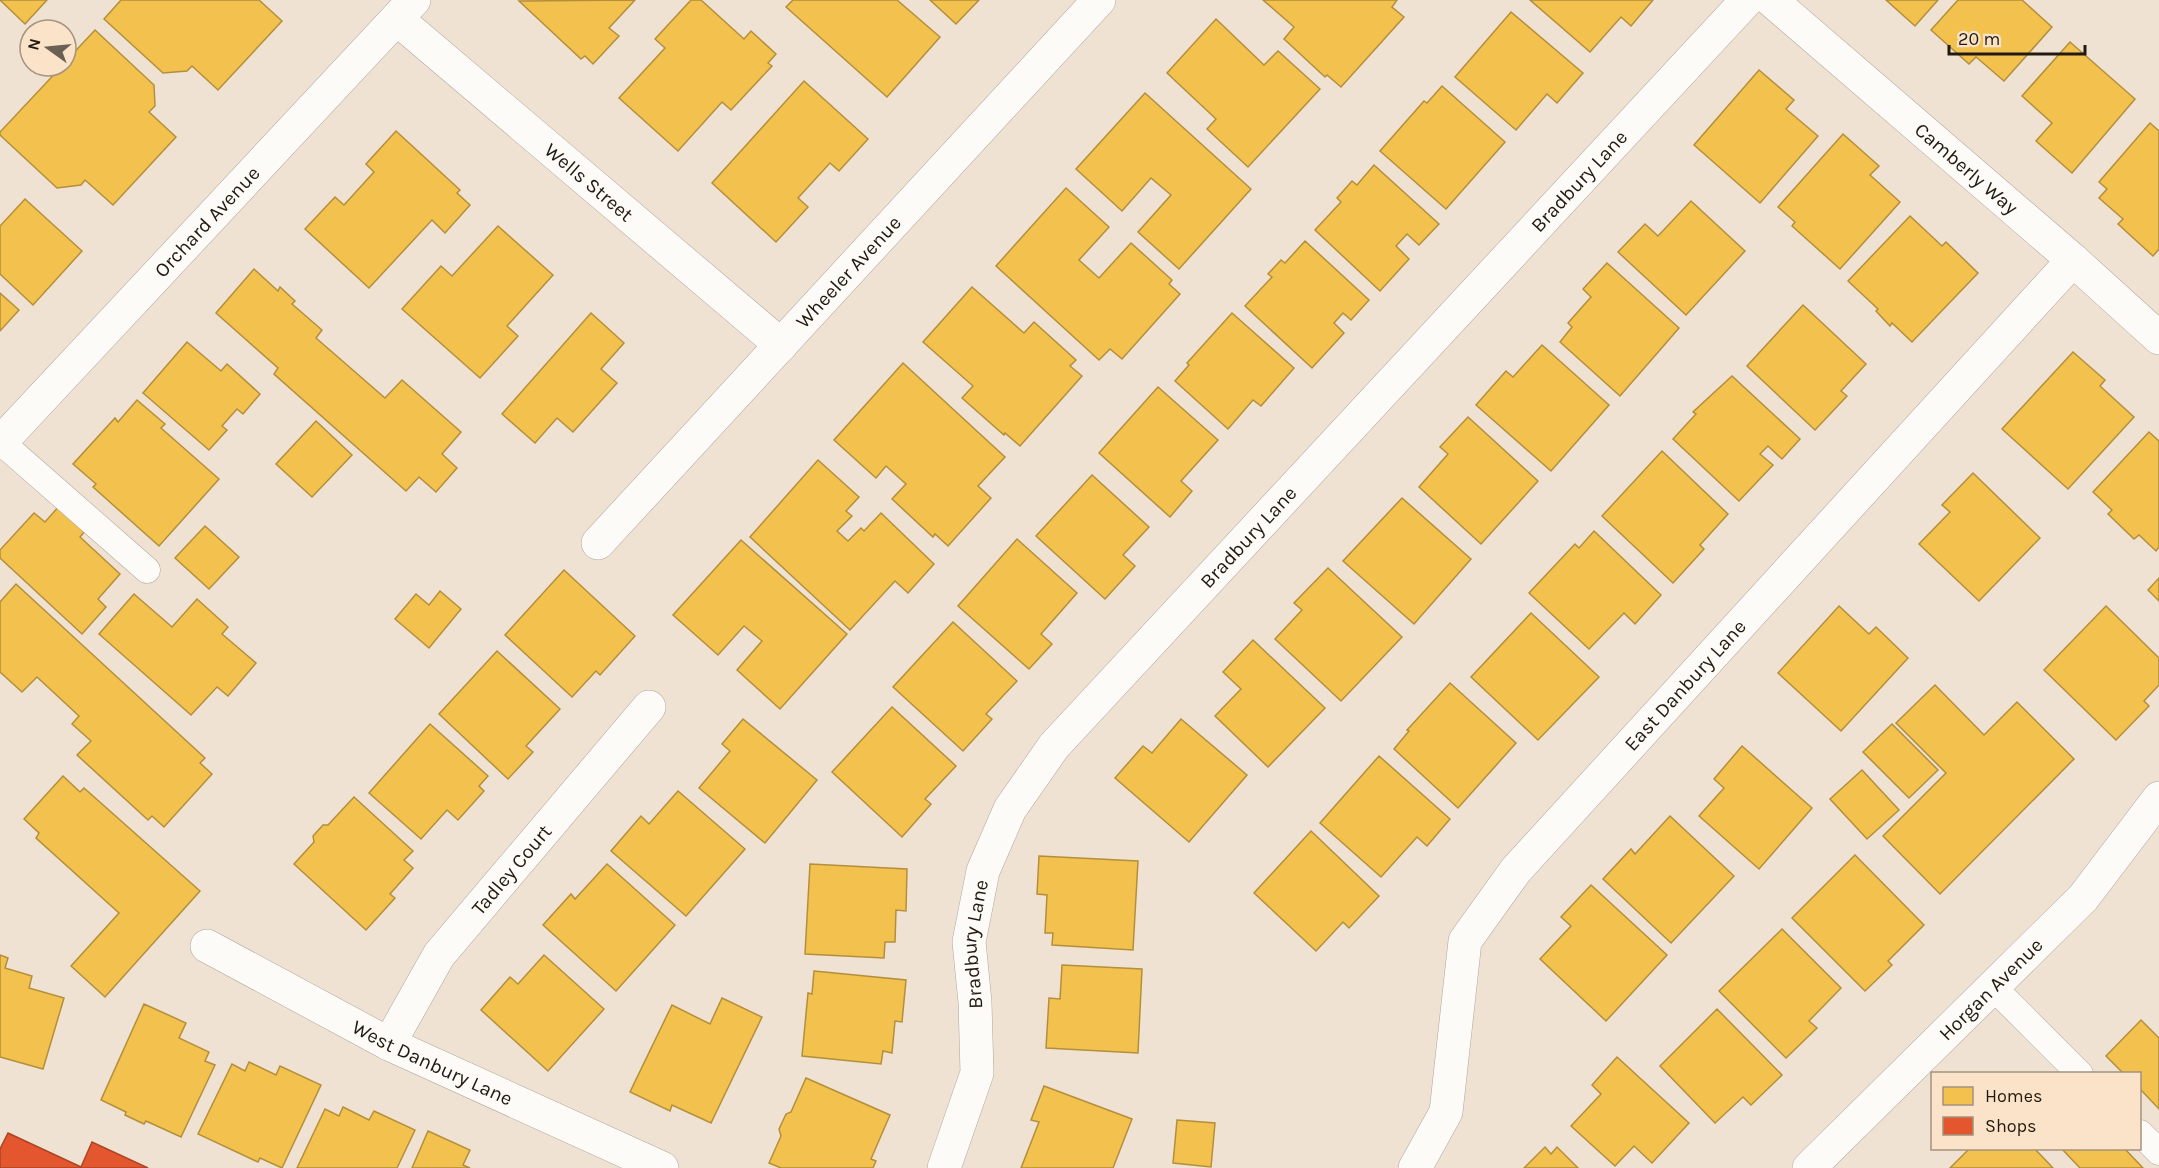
<svg xmlns="http://www.w3.org/2000/svg" width="2159" height="1168" font-family="Karla,sans-serif">
  <style>
    .homes { fill: #f2c14e; stroke: #b48f3b; stroke-width: 1.5 }
    .shops { fill: #e4572e; stroke: #aa4525; stroke-width: 1.5 }
    .lines { fill: none; stroke-linecap: round; stroke-linejoin: round }
    .lane-casing { stroke: #afa69a; stroke-width: 27 }
    .street-casing { stroke: #afa69a; stroke-width: 34 }
    .lane { stroke: #fdfbf8; stroke-width: 26 }
    .street { stroke: #fdfbf8; stroke-width: 33 }
    .labels { text-anchor: middle; dominant-baseline: central; stroke-width: 6; stroke-linejoin: round; paint-order: stroke }
    .street-label { font-size: 20px; fill: #221a10; stroke: #fae3c8 }
  </style>
  <rect width="100%" height="100%" fill="#efe2d3"/>
  <!-- homes -->
  <g class="homes">
    <polygon points="0,0 47,0 25,24"/>
    <polygon points="121,0 259,0 282,21 218,90 192,66 187,71 163,73 104,19"/>
    <polygon points="635,0 609,28 619,36 593,64 585,56 581,59 519,1"/>
    <polygon points="691,0 701,0 744,39 751,31 776,54 768,63 772,66 731,110 722,102 678,151 619,98 665,48 655,39"/>
    <polygon points="793,0 897,0 940,37 887,97 786,7"/>
    <polygon points="930,0 979,0 956,24"/>
    <polygon points="1263,0 1397,0 1392,7 1404,17 1341,87 1327,75 1325,77 1284,39 1294,27"/>
    <polygon points="1530,0 1653,0 1631,26 1621,17 1590,52"/>
    <polygon points="1886,0 1938,0 1915,26"/>
    <polygon points="1958,0 2022,0 2052,27 2004,81 1976,57 1969,64 1931,30"/>
    <polygon points="1511,12 1583,73 1557,103 1547,94 1516,130 1455,77"/>
    <polygon points="1216,19 1264,65 1278,51 1320,89 1248,167 1207,129 1216,119 1167,73"/>
    <polygon points="95,30 154,85 155,106 149,112 176,137 113,205 85,180 81,185 57,188 0,135 0,132 62,66 66,66 66,61"/>
    <polygon points="2070,42 2135,99 2072,173 2036,141 2052,123 2022,96"/>
    <polygon points="1759,70 1794,100 1786,109 1818,136 1760,203 1694,145"/>
    <polygon points="804,81 868,139 839,171 830,163 798,198 808,207 776,242 712,183"/>
    <polygon points="1442,86 1505,142 1446,209 1380,151 1424,101 1427,103"/>
    <polygon points="1145,93 1251,189 1179,269 1138,232 1171,195 1151,178 1122,211 1076,169"/>
    <polygon points="2150,123 2159,131 2159,249 2153,256 2118,224 2123,219 2099,198 2107,189 2099,182"/>
    <polygon points="396,131 460,190 457,193 470,205 445,233 432,220 369,288 305,229 335,197 344,205 374,172 366,164"/>
    <polygon points="1843,134 1879,166 1870,175 1900,202 1840,269 1792,226 1795,222 1778,207"/>
    <polygon points="1374,165 1439,224 1419,245 1407,234 1396,246 1409,259 1380,291 1315,230 1341,202 1337,198 1352,181 1357,185"/>
    <polygon points="1066,188 1109,227 1079,260 1099,278 1131,243 1172,280 1169,284 1180,294 1122,359 1110,349 1099,360 996,266"/>
    <polygon points="25,199 82,251 33,305 0,274 0,226"/>
    <polygon points="1691,201 1745,251 1686,315 1618,252 1645,224 1658,236"/>
    <polygon points="1910,216 1942,246 1946,242 1978,273 1912,342 1892,323 1890,326 1876,311 1878,309 1848,281"/>
    <polygon points="498,226 553,275 507,326 518,336 480,378 402,309 441,266 452,276"/>
    <polygon points="1305,241 1369,300 1351,320 1343,313 1334,323 1344,333 1312,368 1245,306 1272,277 1268,274 1281,260 1285,263"/>
    <polygon points="1607,263 1679,328 1620,396 1560,342 1572,327 1568,323 1591,297 1583,289"/>
    <polygon points="254,269 278,291 280,287 295,301 292,304 322,330 316,338 385,398 402,380 461,432 442,454 457,468 436,492 419,477 406,491 274,374 278,368 216,313"/>
    <polygon points="972,287 1024,333 1034,322 1076,360 1070,366 1082,376 1020,446 1005,433 1004,435 962,398 973,386 923,342"/>
    <polygon points="0,293 19,310 0,331"/>
    <polygon points="1803,305 1866,364 1841,391 1847,396 1815,430 1747,366"/>
    <polygon points="591,313 624,343 601,369 617,383 573,432 557,418 535,443 502,414"/>
    <polygon points="1232,313 1294,368 1261,406 1253,400 1228,429 1175,381 1189,365 1187,363"/>
    <polygon points="187,342 221,371 227,364 260,394 243,414 237,409 222,426 227,430 209,450 143,393"/>
    <polygon points="1542,345 1609,405 1551,471 1476,405 1506,371 1513,377"/>
    <polygon points="2073,352 2105,380 2100,386 2134,417 2068,489 2002,429"/>
    <polygon points="903,363 1005,457 978,486 991,498 948,546 935,534 933,537 892,499 906,484 886,466 876,478 834,440"/>
    <polygon points="1732,376 1800,439 1782,459 1768,446 1760,454 1773,465 1739,501 1673,439 1696,414 1693,412"/>
    <polygon points="1158,387 1218,440 1181,481 1192,491 1170,517 1099,453"/>
    <polygon points="137,400 165,424 161,428 219,479 159,546 93,487 96,484 73,464 115,418 118,422"/>
    <polygon points="1468,417 1538,481 1481,544 1419,487 1448,454 1440,447"/>
    <polygon points="316,421 352,455 312,497 276,464"/>
    <polygon points="2149,432 2159,441 2159,547 2156,551 2139,535 2134,539 2108,514 2112,510 2093,492"/>
    <polygon points="1662,451 1728,514 1700,545 1704,549 1673,583 1602,516"/>
    <polygon points="818,460 859,497 846,511 852,516 837,531 848,541 861,528 864,531 881,513 934,564 908,593 895,581 850,630 750,537"/>
    <polygon points="1973,473 2040,538 1979,601 1919,544 1950,512 1942,505"/>
    <polygon points="1092,475 1149,527 1123,555 1135,566 1105,599 1036,536"/>
    <polygon points="1402,498 1471,559 1414,624 1343,561"/>
    <polygon points="60,505 87,529 80,537 120,574 98,599 106,607 82,634 0,558 0,550 34,513 45,522"/>
    <polygon points="205,526 239,557 209,589 175,558"/>
    <polygon points="1594,531 1661,595 1635,624 1624,613 1589,649 1529,593 1575,544 1579,548"/>
    <polygon points="1017,539 1077,593 1041,634 1052,644 1029,669 958,606"/>
    <polygon points="741,540 847,634 780,709 737,670 762,641 744,626 718,655 673,615"/>
    <polygon points="1328,568 1402,637 1341,701 1275,639 1302,610 1294,603"/>
    <polygon points="564,570 635,636 600,675 596,671 572,697 505,635"/>
    <polygon points="2159,578 2159,601 2148,590"/>
    <polygon points="16,584 205,758 200,763 212,774 164,827 152,816 148,820 77,755 91,741 72,724 79,716 37,677 22,692 0,672 0,602"/>
    <polygon points="440,591 461,609 429,648 395,619 416,594 429,605"/>
    <polygon points="134,594 172,627 197,599 228,627 222,634 256,663 228,696 217,687 191,715 99,634"/>
    <polygon points="1839,606 1869,634 1876,627 1908,658 1841,731 1778,673"/>
    <polygon points="2106,606 2159,658 2159,685 2144,701 2149,706 2116,740 2044,670"/>
    <polygon points="1531,613 1599,677 1538,740 1471,677"/>
    <polygon points="953,622 1017,681 986,714 992,719 963,751 893,687"/>
    <polygon points="1253,640 1325,708 1268,767 1215,716 1241,689 1223,672"/>
    <polygon points="497,651 560,709 526,746 533,752 508,779 439,714"/>
    <polygon points="1450,683 1516,743 1458,808 1394,749 1409,731 1407,730"/>
    <polygon points="1935,685 1984,735 2017,702 2074,759 1940,894 1883,836 1946,773 1896,723"/>
    <polygon points="892,707 956,766 925,799 931,804 902,837 832,772"/>
    <polygon points="743,719 817,780 765,843 699,788 730,751 722,744"/>
    <polygon points="1181,719 1247,775 1189,842 1115,778 1143,746 1152,753"/>
    <polygon points="430,724 488,776 479,786 484,791 458,820 447,810 421,839 369,793"/>
    <polygon points="1892,724 1938,770 1909,798 1863,752"/>
    <polygon points="1742,746 1812,808 1759,869 1699,816 1724,788 1714,779"/>
    <polygon points="1379,756 1450,819 1427,846 1417,837 1381,877 1320,823"/>
    <polygon points="1862,770 1899,810 1867,839 1830,799"/>
    <polygon points="63,776 80,792 84,788 200,891 105,997 71,966 119,913 36,838 39,833 24,819"/>
    <polygon points="678,791 745,849 686,916 611,851 641,816 649,824"/>
    <polygon points="354,797 413,851 404,860 413,868 390,894 395,898 366,930 294,864 314,842 313,836 323,825 328,825"/>
    <polygon points="1670,816 1734,876 1671,943 1603,879 1631,849 1635,854"/>
    <polygon points="1311,831 1379,896 1349,928 1343,922 1316,951 1254,893"/>
    <polygon points="1855,855 1924,925 1888,961 1892,965 1865,991 1792,918"/>
    <polygon points="1039,856 1138,861 1133,950 1052,945 1053,933 1045,933 1047,895 1037,894"/>
    <polygon points="607,864 675,925 616,991 543,925 571,894 575,899"/>
    <polygon points="810,864 907,869 906,911 896,910 895,942 885,942 884,958 805,954"/>
    <polygon points="1591,885 1667,955 1606,1021 1540,959 1571,926 1561,917"/>
    <polygon points="1782,929 1841,988 1809,1021 1817,1028 1786,1058 1719,991"/>
    <polygon points="0,955 8,958 5,968 32,976 29,988 64,998 43,1069 0,1057"/>
    <polygon points="544,955 604,1009 548,1071 481,1010 510,977 518,984"/>
    <polygon points="1062,965 1142,969 1138,1053 1046,1048 1049,998 1060,999"/>
    <polygon points="814,971 906,980 902,1022 895,1021 892,1053 883,1051 881,1064 802,1056 808,993 812,994"/>
    <polygon points="722,998 762,1017 711,1123 672,1105 670,1111 630,1092 672,1005 710,1024"/>
    <polygon points="144,1004 186,1023 179,1038 209,1052 205,1061 215,1065 181,1137 146,1121 144,1124 125,1115 126,1112 101,1100"/>
    <polygon points="1717,1009 1782,1075 1751,1105 1743,1097 1715,1123 1660,1066"/>
    <polygon points="2141,1020 2159,1038 2159,1109 2140,1089 2140,1074 2124,1074 2106,1056"/>
    <polygon points="1617,1057 1689,1123 1652,1163 1634,1146 1615,1166 1571,1126 1601,1094 1592,1085"/>
    <polygon points="249,1062 276,1075 280,1066 321,1085 282,1168 260,1158 258,1162 198,1134 232,1064 245,1071"/>
    <polygon points="806,1078 890,1115 871,1159 876,1161 873,1168 781,1168 769,1163 781,1136 779,1129 786,1114 791,1112"/>
    <polygon points="1044,1086 1132,1119 1113,1168 1021,1168 1039,1122 1031,1120"/>
    <polygon points="343,1107 369,1120 374,1111 415,1130 397,1168 297,1168 325,1109 339,1116"/>
    <polygon points="1177,1120 1215,1123 1211,1167 1173,1163"/>
    <polygon points="428,1131 470,1150 463,1165 470,1168 412,1168"/>
    <polygon points="1545,1147 1551,1154 1557,1147 1578,1168 1524,1168"/>
    <polygon points="1970,1148 2034,1148 2053,1168 1950,1168"/>
    <polygon points="2061,1148 2124,1148 2143,1168 2080,1168"/>
  </g>
  <!-- shops -->
  <polygon class="shops" points="8,1133 81,1167 92,1142 148,1168 0,1168 0,1149"/>
  <g class="lines">
    <defs>
      <g id="lane">
        <polyline points="1,442 147,570"/>
        <polyline points="1993,987 2080,1074"/>
        <polyline points="2140,1133 2159,1152"/>
      </g>
      <g id="street">
        <path id="s1" d="M1771,0l302,260 86,78"/>
        <path id="s2" d="M397,19l384,326"/>
        <path id="s3" d="M0,443l414,-443"/>
        <path id="s4" d="M598,543l501,-543"/>
        <path id="s5" d="M207,946l182,98 273,124"/>
        <path id="s6" d="M389,1044l50,-89 210,-248"/>
        <path id="s7" d="M944,1168l33,-95 -2,-71 -6,-60 14,-71 27,-62 44,-63 693,-746"/>
        <path id="s8" d="M1415,1168l31,-56 19,-171 51,-71 557,-610"/>
        <path id="s9" d="M1809,1168l274,-270 76,-100"/>
      </g>
    </defs>
    <!-- lane casing -->
    <use href="#lane" class="lane-casing"/>
    <!-- street casing -->
    <use href="#street" class="street-casing"/>
    <!-- lane -->
    <use href="#lane" class="lane"/>
    <!-- street -->
    <use href="#street" class="street"/>
  </g>
  <g class="labels">
    <!-- street labels -->
    <g class="street-label">
      <text stroke="none"><textPath href="#s1" startOffset="258">Camberly Way</textPath></text>
      <text stroke="none"><textPath href="#s7" startOffset="1220">Bradbury Lane</textPath></text>
      <text stroke="none"><textPath href="#s2" startOffset="252">Wells Street</textPath></text>
      <text stroke="none"><textPath href="#s3" startOffset="303">Orchard Avenue</textPath></text>
      <text stroke="none"><textPath href="#s4" startOffset="369">Wheeler Avenue</textPath></text>
      <text stroke="none"><textPath href="#s7" startOffset="734">Bradbury Lane</textPath></text>
      <text stroke="none"><textPath href="#s8" startOffset="574">East Danbury Lane</textPath></text>
      <text stroke="none"><textPath href="#s6" startOffset="214">Tadley Court</textPath></text>
      <text stroke="none"><textPath href="#s7" startOffset="230">Bradbury Lane</textPath></text>
      <text stroke="none"><textPath href="#s9" startOffset="255">Horgan Avenue</textPath></text>
      <text stroke="none"><textPath href="#s5" startOffset="254">West Danbury Lane</textPath></text>
    </g>
  </g>
  <!-- legend -->
  <rect x="1931" y="1072" width="210" height="78" fill="#fae3c8" stroke="#a4937e" stroke-width="1.5"/>
  <rect x="1943" y="1087" width="30" height="18" fill="#f2c14e" stroke="#a4937e" stroke-width="1.5"/>
  <text x="1985" y="1102" font-size="18" fill="#221a10">Homes</text>
  <rect x="1943" y="1117" width="30" height="18" fill="#e4572e" stroke="#a4937e" stroke-width="1.5"/>
  <text x="1985" y="1132" font-size="18" fill="#221a10">Shops</text>
  <!-- north arrow -->
  <g transform="translate(48 48) rotate(285)"><circle r="28" fill="#fae3c8" stroke="#a4937e" stroke-width="1.5"/>
  <path d="M0-4.5L10 22L0 15L-10 22Z" fill="#6a6054"/>
  <text y="-9" font-size="16" font-weight="bold" text-anchor="middle" fill="#221a10">N</text>
  </g>
  <!-- scale -->
  <path d="M1949 45v9h136v-9" fill="none" stroke="#221a10" stroke-width="3"/>
  <text x="1958" y="45" font-size="18" fill="#221a10" stroke="#fae3c8" stroke-width="4.5" paint-order="stroke">20 m</text>
</svg>
